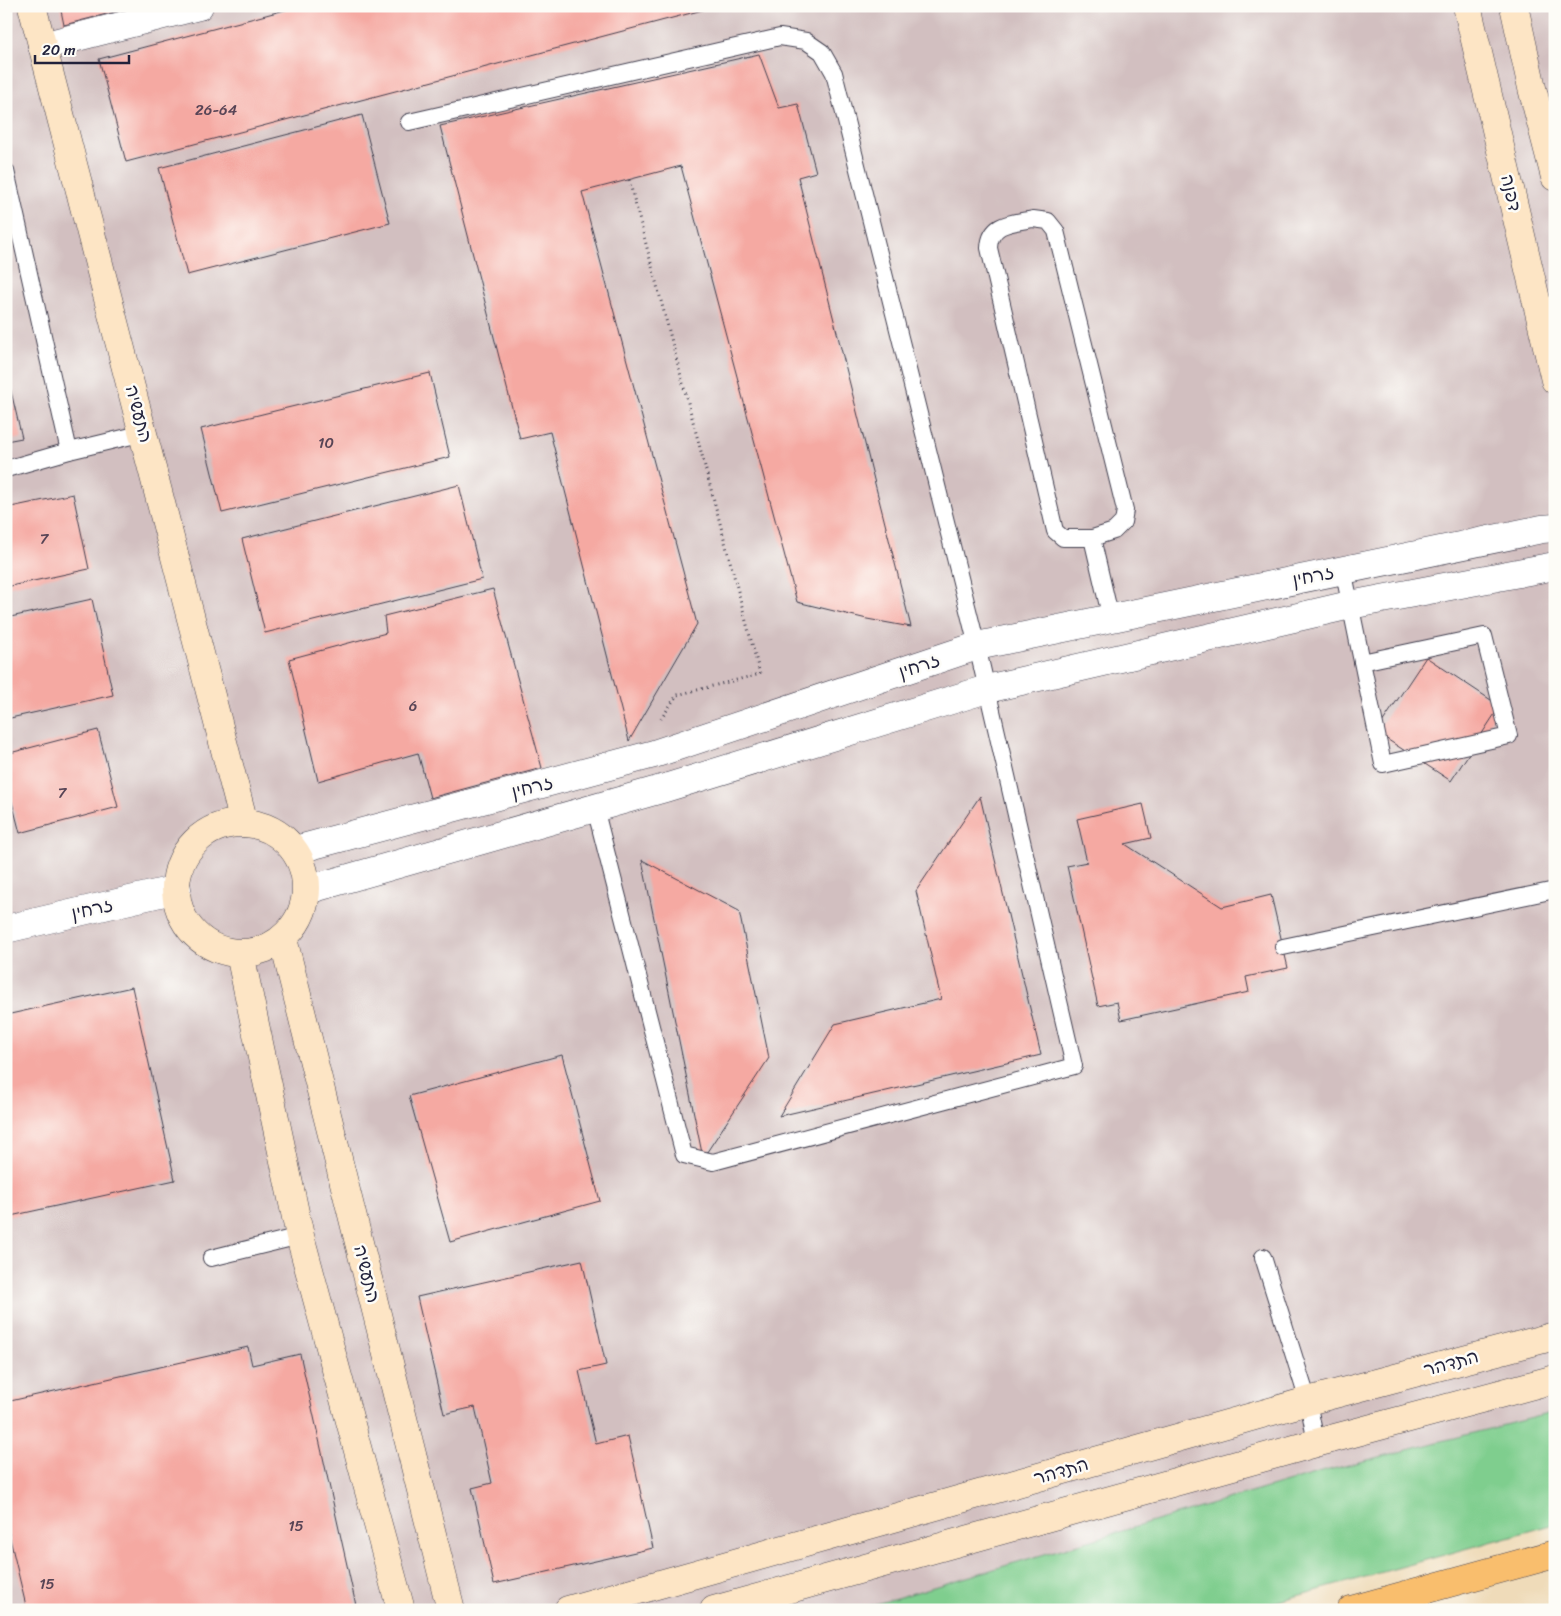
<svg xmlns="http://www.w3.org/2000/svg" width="1561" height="1616" font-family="Sriracha,'Playpen Sans Hebrew',sans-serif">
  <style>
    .industrial { fill: #d2bfc0 }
    .green { fill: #7fce8e; stroke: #507864 }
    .building { fill: #f5a9a2 }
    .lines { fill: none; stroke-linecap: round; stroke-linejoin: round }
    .lane-casing { stroke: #413e4e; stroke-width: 18 }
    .street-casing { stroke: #413e4e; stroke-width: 29 }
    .secondary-casing { stroke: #413e4e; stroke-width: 29 }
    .highway-casing { stroke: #413e4e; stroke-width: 29 }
    .path { stroke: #413e4e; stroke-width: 3; stroke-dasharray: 1 4; stroke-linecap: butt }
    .lane { stroke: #fff; stroke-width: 16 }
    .street { stroke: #fff; stroke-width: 28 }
    .secondary { stroke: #fde5c5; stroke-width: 28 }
    .highway { stroke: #f9be6d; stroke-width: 28 }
    .labels { text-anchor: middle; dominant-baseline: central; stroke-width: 5; stroke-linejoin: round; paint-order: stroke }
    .number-label { font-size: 15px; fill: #574455 }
    .street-label { font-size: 18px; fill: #22223b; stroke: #fdfcf7 }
  </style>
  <rect width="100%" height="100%" fill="#fdfcf7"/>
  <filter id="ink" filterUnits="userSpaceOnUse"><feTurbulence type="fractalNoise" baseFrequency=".02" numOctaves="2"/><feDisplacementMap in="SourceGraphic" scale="10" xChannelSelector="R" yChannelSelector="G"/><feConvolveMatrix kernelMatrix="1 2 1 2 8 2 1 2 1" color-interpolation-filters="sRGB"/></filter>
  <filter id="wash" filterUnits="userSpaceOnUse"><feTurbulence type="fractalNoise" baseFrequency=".0096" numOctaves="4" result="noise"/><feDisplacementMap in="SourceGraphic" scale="20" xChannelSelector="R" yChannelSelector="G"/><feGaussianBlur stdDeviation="1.12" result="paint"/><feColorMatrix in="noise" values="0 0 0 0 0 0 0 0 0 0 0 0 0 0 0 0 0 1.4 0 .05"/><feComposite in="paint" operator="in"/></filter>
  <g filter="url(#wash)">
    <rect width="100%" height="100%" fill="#efdbb9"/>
    <!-- industrial -->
    <polygon class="industrial" points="6,6 1555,6 1555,1473 1115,1610 6,1610"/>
    <!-- green -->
    <polygon class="green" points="1555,1412 1555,1524 1247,1610 856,1610 1321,1472"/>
    <g id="blocks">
      <!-- building -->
      <g class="building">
        <polygon points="60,6 134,6 134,7 64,25"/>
        <polygon points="300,6 714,6 714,7 126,162 99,59"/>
        <polygon points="759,54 779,108 798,104 816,172 798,177 911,627 867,619 797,602 681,166 582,192 697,624 629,741 550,432 520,439 440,126"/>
        <polygon points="362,115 390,223 187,275 159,168"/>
        <polygon points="6,370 22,438 6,441"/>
        <polygon points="430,373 450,457 222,513 201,429"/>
        <polygon points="459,485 482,579 265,633 242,539"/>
        <polygon points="73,494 89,569 6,587 6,508"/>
        <polygon points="493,589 542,768 430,798 418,753 318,781 289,659 386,633 384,616"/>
        <polygon points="92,599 113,695 6,719 6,618"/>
        <polygon points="1426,657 1500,706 1451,781 1376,732"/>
        <polygon points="98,730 118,807 20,833 6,779 6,754"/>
        <polygon points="980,796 1041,1055 779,1116 835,1024 941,999 916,891"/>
        <polygon points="1143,804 1151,838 1125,844 1222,907 1271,895 1288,968 1246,977 1249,992 1121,1020 1117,1002 1098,1006 1067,866 1087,862 1077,819"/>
        <polygon points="642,860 739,911 769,1058 703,1158"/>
        <polygon points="132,987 175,1180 6,1217 6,1015"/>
        <polygon points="562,1055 600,1201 450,1242 409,1096"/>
        <polygon points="582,1260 606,1365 579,1371 596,1444 628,1436 653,1548 494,1584 472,1488 492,1483 475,1407 444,1414 417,1297"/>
        <polygon points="248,1347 252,1365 300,1354 357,1610 27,1610 6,1522 6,1402"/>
      </g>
    </g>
  </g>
  <g filter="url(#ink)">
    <use href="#blocks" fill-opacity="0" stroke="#413e4e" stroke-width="1"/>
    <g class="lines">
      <defs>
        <g id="lane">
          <polyline points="409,122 780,37 806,41 822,52 834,73 977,646 1074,1066 713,1162 684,1155 595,808"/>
          <polyline points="6,171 69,451"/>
          <path d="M1033,219l15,2 8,10 69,279 -2,12 -9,9 -22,7h-29l-8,-7 -66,-283c1,-26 24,-25 44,-29z"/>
          <polyline points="6,469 69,451 144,433"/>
          <polyline points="1092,538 1111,619"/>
          <polyline points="1343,569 1383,764 1509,736 1484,636 1362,662"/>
          <polyline points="1283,947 1555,890"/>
          <polyline points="1263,1257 1308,1401 1316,1443"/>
          <polyline points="211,1258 300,1236"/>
        </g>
        <g id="street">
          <polyline points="42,46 199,6"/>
          <polyline points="295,850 654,754 977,646 1542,529 1555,528"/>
          <polyline points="307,890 665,788 987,689 1350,605 1555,566"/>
          <polyline points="6,929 177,889"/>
        </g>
        <g id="secondary">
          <polyline points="32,6 244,823"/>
          <polyline points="1467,6 1555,380"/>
          <polyline points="1514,6 1532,88 1555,177"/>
          <circle cx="241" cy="888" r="65"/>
          <polyline points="283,939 451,1610"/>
          <polyline points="240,954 300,1236 401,1610"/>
          <polyline points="568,1610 1308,1401 1555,1336"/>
          <polyline points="714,1610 1316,1443 1555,1379"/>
        </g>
        <polyline id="highway" points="1351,1610 1555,1554"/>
      </defs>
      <!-- lane casing -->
      <use href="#lane" class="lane-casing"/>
      <!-- street casing -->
      <use href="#street" class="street-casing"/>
      <!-- secondary casing -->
      <use href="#secondary" class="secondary-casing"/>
      <!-- highway casing -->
      <use href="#highway" class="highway-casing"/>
      <!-- path -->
      <polyline class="path" points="629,180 760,674 677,695 661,719"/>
      <!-- lane -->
      <use href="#lane" class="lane"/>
      <!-- street -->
      <use href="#street" class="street"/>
      <!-- secondary -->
      <use href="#secondary" class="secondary"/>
      <!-- highway -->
      <use href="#highway" class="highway"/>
    </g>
  </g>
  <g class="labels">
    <!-- number labels -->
    <g class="number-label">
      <text x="216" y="110">26-64</text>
      <text x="326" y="443">10</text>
      <text x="44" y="539">7</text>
      <text x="413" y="706">6</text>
      <text x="62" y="793">7</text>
      <text x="296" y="1526">15</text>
      <text x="47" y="1584">15</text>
    </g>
    <!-- street labels -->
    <g class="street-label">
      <text transform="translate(1511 193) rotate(77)">דפנה</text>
      <text transform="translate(139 414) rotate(75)">התעשיה</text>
      <text transform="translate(1313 576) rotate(-12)">זרחין</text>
      <text transform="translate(919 666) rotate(-19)">זרחין</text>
      <text transform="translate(532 787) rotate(-15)">זרחין</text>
      <text transform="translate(92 909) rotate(-13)">זרחין</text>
      <text transform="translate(367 1274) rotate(76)">התעשיה</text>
      <text transform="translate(1451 1363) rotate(-15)">התדהר</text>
      <text transform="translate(1061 1471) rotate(-16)">התדהר</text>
    </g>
  </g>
  <!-- margin -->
  <rect width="1561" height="1616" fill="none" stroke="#fdfcf7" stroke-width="25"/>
  <!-- scale -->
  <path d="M35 55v8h94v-8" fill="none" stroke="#22223b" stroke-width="2.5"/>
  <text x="42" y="55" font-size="15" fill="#22223b" stroke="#fdfcf7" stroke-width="4" paint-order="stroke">20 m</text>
</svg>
